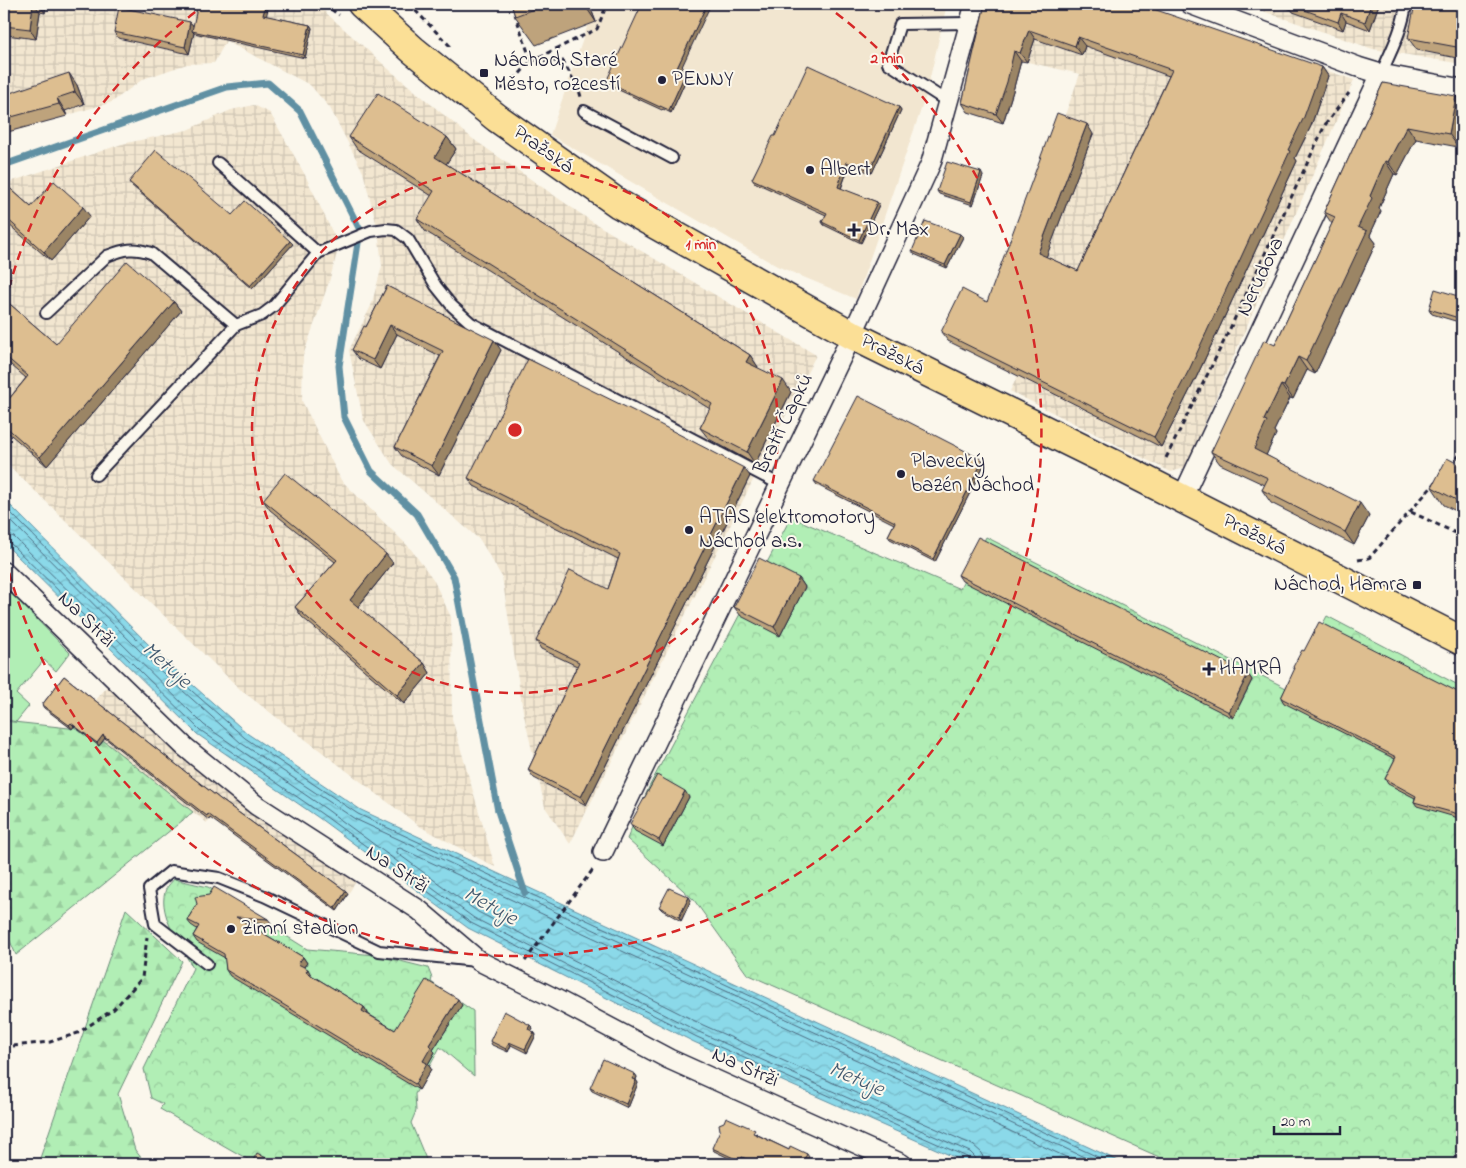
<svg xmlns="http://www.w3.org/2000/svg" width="1466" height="1168" font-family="'Indie Flower',sans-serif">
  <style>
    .built { fill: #f2e6d0 }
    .industrial { fill: url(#industrial-grid) }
    .green { fill: #b1eeb5; stroke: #6a8878 }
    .forest { fill: url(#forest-firs); stroke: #6a8878 }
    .park { fill: url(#park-crowns); stroke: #6a8878 }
    .water { fill: url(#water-waves); stroke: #6190a3 }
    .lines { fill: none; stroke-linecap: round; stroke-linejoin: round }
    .shore { stroke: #4c6b81; stroke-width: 1 }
    .stream { stroke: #6190a3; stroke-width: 7 }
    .lane-casing { stroke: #22223b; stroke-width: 14 }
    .street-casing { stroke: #22223b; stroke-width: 22 }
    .primary-casing { stroke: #22223b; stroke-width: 31 }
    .path { stroke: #22223b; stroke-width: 3; stroke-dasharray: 5 4; stroke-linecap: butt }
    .lane { stroke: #fbf7ec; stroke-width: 10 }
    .street { stroke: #fbf7ec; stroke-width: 19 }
    .primary { stroke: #fbdf96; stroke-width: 28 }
    .wall { fill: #bea37c; stroke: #22223b }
    .shaded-wall { fill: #9b8565; stroke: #22223b }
    .building { fill: #ddbe90; stroke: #22223b }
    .ring { fill: none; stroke: #d62828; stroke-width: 2.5; stroke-dasharray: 9 6 }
    .poi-dot { fill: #22223b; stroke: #fbf7ec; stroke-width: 2 }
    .labels { text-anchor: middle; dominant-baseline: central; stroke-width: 4; stroke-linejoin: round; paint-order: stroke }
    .poi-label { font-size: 21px; fill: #22223b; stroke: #fbf7ec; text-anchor: start }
    .street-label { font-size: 21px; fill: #22223b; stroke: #fbf7ec }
    .water-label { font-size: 22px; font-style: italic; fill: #42596f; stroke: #fbf7ec }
    .centre { fill: #d62828; stroke: #fbf7ec; stroke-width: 2.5 }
    .ring-label { font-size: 15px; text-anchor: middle; font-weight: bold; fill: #d62828; stroke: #fbf7ec; stroke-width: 4; stroke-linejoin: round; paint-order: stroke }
  </style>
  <defs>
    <pattern id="industrial-grid" width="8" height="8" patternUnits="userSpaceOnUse" patternTransform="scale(1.25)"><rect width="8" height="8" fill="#f2e6d0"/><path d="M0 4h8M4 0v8" fill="none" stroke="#cfc5b4"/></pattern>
    <pattern id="forest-firs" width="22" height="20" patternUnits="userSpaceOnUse" patternTransform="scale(1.25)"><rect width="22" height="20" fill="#b1eeb5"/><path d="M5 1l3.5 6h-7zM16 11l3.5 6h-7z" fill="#98cc9d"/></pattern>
    <pattern id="park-crowns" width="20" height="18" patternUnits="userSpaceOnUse" patternTransform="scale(1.25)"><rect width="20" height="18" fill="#b1eeb5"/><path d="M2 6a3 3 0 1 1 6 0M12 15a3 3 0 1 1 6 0" fill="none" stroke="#98cc9d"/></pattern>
    <pattern id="water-waves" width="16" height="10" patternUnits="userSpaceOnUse" patternTransform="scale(1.25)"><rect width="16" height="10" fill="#8bd9e9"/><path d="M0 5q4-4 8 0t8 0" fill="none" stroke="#78bac9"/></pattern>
  </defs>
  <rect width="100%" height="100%" fill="#fbf7ec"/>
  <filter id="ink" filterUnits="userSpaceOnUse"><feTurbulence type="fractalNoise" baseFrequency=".02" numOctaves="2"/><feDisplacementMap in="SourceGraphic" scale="10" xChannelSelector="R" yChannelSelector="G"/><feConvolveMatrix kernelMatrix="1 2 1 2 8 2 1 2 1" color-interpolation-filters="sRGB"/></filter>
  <g filter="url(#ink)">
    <!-- built -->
    <polygon class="built" points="595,4 947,4 926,95 856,299 777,266 550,135"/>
    <!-- industrial -->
    <g class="industrial">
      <polygon points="4,4 316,4 392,72 473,139 591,221 816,355 570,844 545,807 523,711 502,577 480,540 392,464 363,419 349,350 371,306 382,266 378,230 363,172 330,108 310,85 226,41 214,63 187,64 143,79 112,102 4,134"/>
      <polygon points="1135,4 1354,80 1185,468 1171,472 1010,391 1051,310 1002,287 1080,74 983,52"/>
      <polygon points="1242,4 1462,4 1462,64 1373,49"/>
      <polygon points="254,105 270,113 305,175 339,246 329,282 303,356 302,401 341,480 410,548 433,579 451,617 452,719 495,867 419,826 242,691 4,461 4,184 122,144 187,130 231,110"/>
      <polygon points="114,678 262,805 365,867 337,912 213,818 207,823 104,741 99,747 74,727"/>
    </g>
    <!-- green -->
    <polygon class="green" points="4,586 70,653 56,671 44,660 16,694 29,706 16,722 4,719"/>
    <!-- forest -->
    <g class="forest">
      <polygon points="4,721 69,728 72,729 74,727 99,746 104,741 193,812 16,955 4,927"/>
      <polygon points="126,909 182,961 118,1094 135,1150 146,1164 38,1164"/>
    </g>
    <!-- park -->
    <g class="park">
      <polygon points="791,517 960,589 986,537 1288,689 1327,616 1462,687 1462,1142 1451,1164 1175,1164 747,974 694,900 627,839 649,787"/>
      <path d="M174,879l34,8 99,62 69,6 52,13 4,10 -1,4 42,29 1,65 -34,-29 -25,47 1,17 -5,12 17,41h-172l-96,-55 3,-5 -12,-6 -7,-29 49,-101c-11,-20 -35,-53 -28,-76 1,-5 6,-9 9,-13z"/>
    </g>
    <!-- water -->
    <polygon class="water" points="4,499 160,656 248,734 361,810 1125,1164 970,1164 694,1042 468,928 319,818 197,734 4,543"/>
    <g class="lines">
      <!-- shore -->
      <g class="shore">
        <polyline points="4,506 157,660 245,738 358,814 1113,1164"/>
        <polyline points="4,514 153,664 241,743 355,819 1099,1164"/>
        <polyline points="4,533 14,537 204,725 326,809 474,918 699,1032 970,1152 975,1157 977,1164"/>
        <polyline points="4,540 9,542 200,730 322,814 471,923 697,1037 967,1157 970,1160 971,1164"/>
        <polyline points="984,1164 982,1153 973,1145 703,1025 478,912 397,853 397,849 400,848 1081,1164"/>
      </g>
      <!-- stream -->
      <polyline class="stream" points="4,165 227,87 268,83 300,111 360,230 339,366 344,417 371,471 417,514 454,577 498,811 525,893"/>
      <defs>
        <g id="lane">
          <path d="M1381,74c10,-23 22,-45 25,-70"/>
          <polyline points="948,102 888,63 900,24 970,23"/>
          <polyline points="584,111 672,158"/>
          <polyline points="218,163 318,253"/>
          <path d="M46,313l61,-57c18,-7 26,-9 44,-3l85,72"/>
          <polyline points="96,475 236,325 262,315 274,306 318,253 371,231 386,229 396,230 408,239 436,286 452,306 471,323 779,484"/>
          <polyline points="207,964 155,924 149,889 171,871 219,878 264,896 379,951 476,961"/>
        </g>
        <g id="street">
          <polyline points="1190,4 1358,67 1381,74 1462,89"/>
          <polyline points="1182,498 1381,74"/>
          <polyline points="4,572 185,747 256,805 419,910 479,961 552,997 669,1059 902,1164"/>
          <polyline points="603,852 852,335 931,163 975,4"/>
        </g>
        <polyline id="primary" points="362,4 413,50 497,118 619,204 852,335 1126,470 1462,641"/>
      </defs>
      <!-- lane casing -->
      <use href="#lane" class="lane-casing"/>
      <!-- street casing -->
      <use href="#street" class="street-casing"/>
      <!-- primary casing -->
      <use href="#primary" class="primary-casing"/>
      <!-- path -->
      <g class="path">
        <polyline points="324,4 339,15"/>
        <polyline points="409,4 450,46"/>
        <polyline points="531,61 597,29 607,4"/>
        <polyline points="535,61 563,61 579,90 581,97"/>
        <polyline points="499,89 509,86 531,61 515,14"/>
        <polyline points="1166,458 1227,335 1325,125 1349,93"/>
        <polyline points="1451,465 1462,452"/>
        <polyline points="1411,512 1462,536"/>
        <polyline points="1358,560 1369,558 1436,482"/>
        <polyline points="525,961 594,868"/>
        <polyline points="4,1047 50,1042 78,1033 114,1009 142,978 147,937"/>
        <polyline points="4,1145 5,1164"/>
      </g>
      <!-- lane -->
      <use href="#lane" class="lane"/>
      <!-- street -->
      <use href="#street" class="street"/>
      <!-- primary -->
      <use href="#primary" class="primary"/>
    </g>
    <!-- wall -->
    <g class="wall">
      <polygon points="4,4 46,4 45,13 40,12 36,39 6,35 4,32"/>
      <polygon points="511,4 589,4 596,22 536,45 515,16"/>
      <polygon points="985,4 1322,67 1328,76 1311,126 1295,158 1297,161 1196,378 1161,447 948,341 941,332 987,302 1093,134 1046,257 1078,271 1169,76 1085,46 1082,55 1035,39 1027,62 1021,61 1013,91 1003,123 968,112 962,103"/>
      <polygon points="1275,4 1379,4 1370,30 1346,21 1343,30 1293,12 1292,10"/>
      <polygon points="1462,4 1462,59 1417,50 1408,38"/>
      <polygon points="266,16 310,25 312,28 305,58 194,33 189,54 118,38 114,32 190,22 193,26"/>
      <polygon points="680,69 688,75 671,113 663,109 662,110 608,85 606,82"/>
      <polygon points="1383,83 1462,105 1462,124 1458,147 1416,139 1397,175 1394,174 1379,208 1381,211 1370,235 1376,243 1315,374 1307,370 1293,399 1290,398 1274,431 1276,434 1266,455 1369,516 1354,545 1271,503 1262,490 1265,485 1220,464 1211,452 1275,345 1332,224 1324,212"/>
      <polygon points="77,85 84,104 65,111 67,116 4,133 4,95"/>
      <polygon points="899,107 901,110 872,173 849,166 841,189 877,202 879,205 861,243 824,225 822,222 826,215 754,182 752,179 775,136"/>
      <polygon points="349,137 447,137 456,149 446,164 750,355 758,367 757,368 791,392 755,464 709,439 700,428 710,409 425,231 417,219 432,196 357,149"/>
      <polygon points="983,176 973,205 939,194 937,191"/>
      <polygon points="129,182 232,215 293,244 252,289 131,185"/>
      <polygon points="4,183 31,207 90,216 51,261 8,224 4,229"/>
      <polygon points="960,234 963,237 947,268 914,254 912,251"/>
      <polygon points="1462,282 1462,323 1432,314 1429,309 1458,296"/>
      <polygon points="387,286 501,350 439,475 402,456 395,447 440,356 397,334 380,369 359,359 352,350 366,327"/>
      <polygon points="4,299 56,344 174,302 181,311 47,466 4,429 4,405 26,378 4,359"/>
      <polygon points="983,460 985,463 935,562 890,539 888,536 894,524 817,485 814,481"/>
      <polygon points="1462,466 1462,514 1444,505 1432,487"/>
      <polygon points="750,476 586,805 534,778 528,770 577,666 541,649 536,641 608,589 618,559 474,486 468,478"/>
      <polygon points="263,500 393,563 358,607 424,663 430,673 404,704 302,617 295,607 335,562 270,510"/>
      <polygon points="958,575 1248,674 1252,680 1233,718 962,581"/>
      <polygon points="799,578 805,587 780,636 741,616 734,607"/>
      <polygon points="1293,667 1462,694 1462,819 1417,806 1414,802 1415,798 1388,784 1385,779 1395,759 1284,703 1281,698 1295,670"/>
      <polygon points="64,676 220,799 346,891 348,894 337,911 210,818 209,820 105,738 99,746 74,726 72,729 44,708 42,705"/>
      <polygon points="689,797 663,846 635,831 630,824"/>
      <polygon points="691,900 681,921 662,910 659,907"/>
      <polygon points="197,904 268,919 272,924 246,923 303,957 307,963 304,967 311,975 364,1007 368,1013 368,1014 395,1030 462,1005 433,1050 435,1052 428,1064 431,1069 419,1090 230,976 226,970 225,958 197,942 193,936 197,929 191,925 187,920"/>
      <polygon points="530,1025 533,1028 531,1031 534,1032 536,1035 527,1053 511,1045 508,1052 492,1045 490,1041"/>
      <polygon points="635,1074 637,1077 636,1080 638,1083 628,1108 592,1091 590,1088"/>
      <polygon points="757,1133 756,1134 789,1150 807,1154 809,1157 808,1159 818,1164 753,1164 744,1160 742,1164 741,1164 714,1151 712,1148"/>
    </g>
    <!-- shaded-wall -->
    <g class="shaded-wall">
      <polygon points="33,4 34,4 40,12 36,39 30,29"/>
      <polygon points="39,4 46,4 45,13"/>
      <polygon points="266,4 269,4 266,18 263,15"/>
      <polygon points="584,4 589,4 596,22"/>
      <polygon points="707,4 711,4 680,71 677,68"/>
      <polygon points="1371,4 1379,4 1370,30 1365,22"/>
      <polygon points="1341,13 1346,21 1343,30 1338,22"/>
      <polygon points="190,22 195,28 192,31 194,33 189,54 185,47"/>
      <polygon points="310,25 312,28 305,58 303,55"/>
      <polygon points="1029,30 1035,39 1027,62 1020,53"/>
      <polygon points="1078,37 1085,46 1082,55 1075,46"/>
      <polygon points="1014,51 1021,61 1013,91 1003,123 996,114"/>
      <polygon points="1322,67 1328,76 1311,126 1295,158 1297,161 1196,378 1161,447 1154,437 1288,150"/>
      <polygon points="686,72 688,75 671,113 669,110"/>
      <polygon points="69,73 77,85 84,104 75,92"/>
      <polygon points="1456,96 1462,105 1462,124 1458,147 1449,134"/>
      <polygon points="57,98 65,111 67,116 59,104"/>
      <polygon points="899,107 901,110 872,173 870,170"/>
      <polygon points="1087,124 1093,134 1044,263 1038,253"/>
      <polygon points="1407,126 1416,139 1397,175 1388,162"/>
      <polygon points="447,137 456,149 443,169 435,157"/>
      <polygon points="1385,161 1394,174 1379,208 1381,211 1370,235 1376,243 1315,374 1306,361 1370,196"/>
      <polygon points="846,162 849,166 840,191 838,187"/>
      <polygon points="981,172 983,176 973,205 971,202"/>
      <polygon points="877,202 879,205 861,243 859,240"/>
      <polygon points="83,207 90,216 51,261 44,252"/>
      <polygon points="4,217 8,224 4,229"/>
      <polygon points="960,234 963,237 947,268 945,265"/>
      <polygon points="290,241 293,244 252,289 250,286"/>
      <polygon points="174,302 181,311 47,466 40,457"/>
      <polygon points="390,325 397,334 380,369 373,360"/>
      <polygon points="494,340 501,350 439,475 432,466"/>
      <polygon points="750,355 758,367 754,374 746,362"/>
      <polygon points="1298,357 1307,370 1293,399 1284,386"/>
      <polygon points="783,380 791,392 755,464 747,452"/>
      <polygon points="1281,385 1290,398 1274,431 1276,434 1263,462 1254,449 1264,420"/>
      <polygon points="983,460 985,463 935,562 933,559"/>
      <polygon points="744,468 750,476 586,805 581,797"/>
      <polygon points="1360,503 1369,516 1354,545 1345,532"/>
      <polygon points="386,554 393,563 356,609 350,600"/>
      <polygon points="799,578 805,587 780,636 774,627"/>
      <polygon points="424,663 430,673 404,704 397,695"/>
      <polygon points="1248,674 1252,680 1233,718 1229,712"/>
      <polygon points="71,723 74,726 72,729 69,725"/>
      <polygon points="103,735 105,738 99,746 97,743"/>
      <polygon points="685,791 689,797 663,846 659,840"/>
      <polygon points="346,891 348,894 337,911 335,908"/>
      <polygon points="689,897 691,900 681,921 679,917"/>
      <polygon points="303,957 307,963 302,969 298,964"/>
      <polygon points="308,969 311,975 310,978 306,972"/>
      <polygon points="458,999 462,1005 433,1050 435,1052 428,1064 431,1069 419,1090 415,1084 429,1045"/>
      <polygon points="364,1007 368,1013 366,1017 362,1011"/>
      <polygon points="530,1025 533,1028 530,1033 528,1029"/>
      <polygon points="534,1032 536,1035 527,1053 525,1049"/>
      <polygon points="509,1042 511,1045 508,1052 506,1049"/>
      <polygon points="635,1074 637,1077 635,1082 632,1079"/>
      <polygon points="636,1080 638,1083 628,1108 626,1104"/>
      <polygon points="742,1157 744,1160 742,1164 740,1161"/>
    </g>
    <!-- building -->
    <g class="building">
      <polygon points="4,4 33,4 30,29 4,26"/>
      <polygon points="198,4 266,4 263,15 310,25 303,55 192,31"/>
      <polygon points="511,4 547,4 515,16"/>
      <polygon points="642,4 707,4 677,68 686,72 669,110 660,106 660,107 606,82"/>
      <polygon points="985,4 1139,4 1322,67 1304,117 1288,150 1290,151 1190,368 1154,437 941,332 962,289 987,302 1057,113 1087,124 1038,253 1078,271 1172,70 1078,37 1075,46 1029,30 1020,53 1014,51 1007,82 996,114 962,103"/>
      <polygon points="1288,4 1371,4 1365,22 1341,13 1338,22"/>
      <polygon points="1415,4 1460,4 1460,6 1462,6 1462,48 1408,38"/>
      <polygon points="119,7 190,22 185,47 114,32"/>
      <polygon points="808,65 899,107 870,170 846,162 838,187 877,202 859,240 822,222 827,213 752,179 773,136 775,136"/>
      <polygon points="69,73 75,92 57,98 59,104 4,119 4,95"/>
      <polygon points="1383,83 1456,96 1449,134 1407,126 1388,162 1385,161 1370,196 1372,198 1358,227 1367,231 1306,361 1298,357 1284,386 1281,385 1264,420 1267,421 1254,449 1360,503 1345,532 1262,490 1268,478 1211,452 1264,340 1275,345 1335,217 1324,212"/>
      <polygon points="378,93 447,137 435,157 750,355 746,362 783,380 747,452 700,428 712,404 417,219 434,191 349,137"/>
      <polygon points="156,150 232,215 245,201 290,241 250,286 129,182"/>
      <polygon points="947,162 981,172 971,202 937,191"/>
      <polygon points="54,181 83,207 44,252 4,216 4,183 31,207"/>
      <polygon points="925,221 960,234 945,265 912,251"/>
      <polygon points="127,261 174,302 40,457 4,425 4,405 28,376 4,355 4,299 56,344"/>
      <polygon points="1462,282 1462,319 1429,309 1435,289 1458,296"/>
      <polygon points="387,286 494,340 432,466 395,447 443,351 390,325 373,360 352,350 364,326 366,327"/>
      <polygon points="528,359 638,413 744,468 581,797 528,770 579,662 536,641 570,570 608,589 620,554 468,478"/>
      <polygon points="858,396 983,460 933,559 888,536 895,522 814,481"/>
      <polygon points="1447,458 1462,466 1462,503 1432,487"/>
      <polygon points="285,473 386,554 350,600 424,663 397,695 295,607 337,560 263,500"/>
      <polygon points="978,537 1248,674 1229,712 958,575"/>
      <polygon points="759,558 799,578 774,627 734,607"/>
      <polygon points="1319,622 1462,694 1462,815 1414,802 1416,796 1385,779 1396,757 1281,698 1295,668 1293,667 1302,650 1304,651"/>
      <polygon points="64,676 220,799 346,891 335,908 208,814 207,816 103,735 97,743 71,723 69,725 42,705"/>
      <polygon points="657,775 685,791 659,840 630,824"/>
      <polygon points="214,887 268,919 236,917 303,957 298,964 308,969 306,972 364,1007 362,1011 395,1030 426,980 458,999 429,1045 431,1047 423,1061 427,1063 415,1084 226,970 224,954 193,936 199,926 187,920 197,904 195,897 209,895"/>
      <polygon points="669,888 689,897 679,917 659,907"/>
      <polygon points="504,1011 530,1025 528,1029 534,1032 525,1049 509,1042 506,1049 490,1041"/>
      <polygon points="603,1059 635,1074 632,1079 636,1080 626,1104 590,1088"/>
      <polygon points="726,1117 755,1130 753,1133 789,1150 790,1146 807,1154 805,1158 818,1164 757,1164 742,1157 740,1161 712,1148 720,1130 719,1124 724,1122"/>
      <polygon points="257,1153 277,1164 251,1164"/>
    </g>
  </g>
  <!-- distance rings -->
  <g class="ring">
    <circle cx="515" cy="430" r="263"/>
    <path d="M5 303A526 526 0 0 1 206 4M824 4A526 526 0 1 1 5 557"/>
  </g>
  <!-- markers -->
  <g class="poi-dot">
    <rect x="479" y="68" width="10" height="10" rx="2.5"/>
    <circle cx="662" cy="80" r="5"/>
    <circle cx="810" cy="170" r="5"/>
    <path d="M851.5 222.5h5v5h5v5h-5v5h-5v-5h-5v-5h5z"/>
    <circle cx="901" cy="474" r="5"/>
    <circle cx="689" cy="530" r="5"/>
    <rect x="1412" y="580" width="10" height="10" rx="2.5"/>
    <path d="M1206.5 661.5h5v5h5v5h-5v5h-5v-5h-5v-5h5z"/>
    <circle cx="231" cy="929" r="5"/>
  </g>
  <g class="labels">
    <!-- poi labels -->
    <g class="poi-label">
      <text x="494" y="61">Náchod, Staré<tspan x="494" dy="24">Město, rozcestí</tspan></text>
      <text x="672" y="80">PENNY</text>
      <text x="820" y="170">Albert</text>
      <text x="864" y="230">Dr. Max</text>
      <text x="911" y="462">Plavecký<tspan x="911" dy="24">bazén Náchod</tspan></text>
      <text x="699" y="518">ATAS elektromotory<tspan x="699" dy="24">Náchod a.s.</tspan></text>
      <text x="1407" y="585" text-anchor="end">Náchod, Hamra</text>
      <text x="1219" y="669">HAMRA</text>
      <text x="241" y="929">Zimní stadion</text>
    </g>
    <!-- street labels -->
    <g class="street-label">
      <text transform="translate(543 150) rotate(35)">Pražská</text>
      <text transform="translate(1261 277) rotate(-65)">Nerudova</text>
      <text transform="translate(892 355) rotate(27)">Pražská</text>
      <text transform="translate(784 424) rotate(-64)">Bratří Čapků</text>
      <text transform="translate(1254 535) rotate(27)">Pražská</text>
      <text transform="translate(86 620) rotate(44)">Na Strži</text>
      <text transform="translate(397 870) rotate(33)">Na Strži</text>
      <text transform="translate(745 1068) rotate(24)">Na Strži</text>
    </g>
    <!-- water labels -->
    <g class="water-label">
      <text transform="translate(166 666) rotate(42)">Metuje</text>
      <text transform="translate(490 907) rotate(29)">Metuje</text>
      <text transform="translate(856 1080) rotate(23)">Metuje</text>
    </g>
  </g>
  <circle cx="515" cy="430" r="8" class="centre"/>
  <g class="ring-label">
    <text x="887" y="63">2 min</text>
    <text x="701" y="249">1 min</text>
  </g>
  <!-- margin -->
  <rect width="1466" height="1168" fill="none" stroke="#fbf7ec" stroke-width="20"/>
  <rect x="10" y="10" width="1446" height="1148" fill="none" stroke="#22223b" stroke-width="2" filter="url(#ink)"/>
  <!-- scale -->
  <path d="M1274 1126v8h66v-8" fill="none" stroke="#22223b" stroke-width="2.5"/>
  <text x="1281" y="1126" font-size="15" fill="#22223b" stroke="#fbf7ec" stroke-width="4" paint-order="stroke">20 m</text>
</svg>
